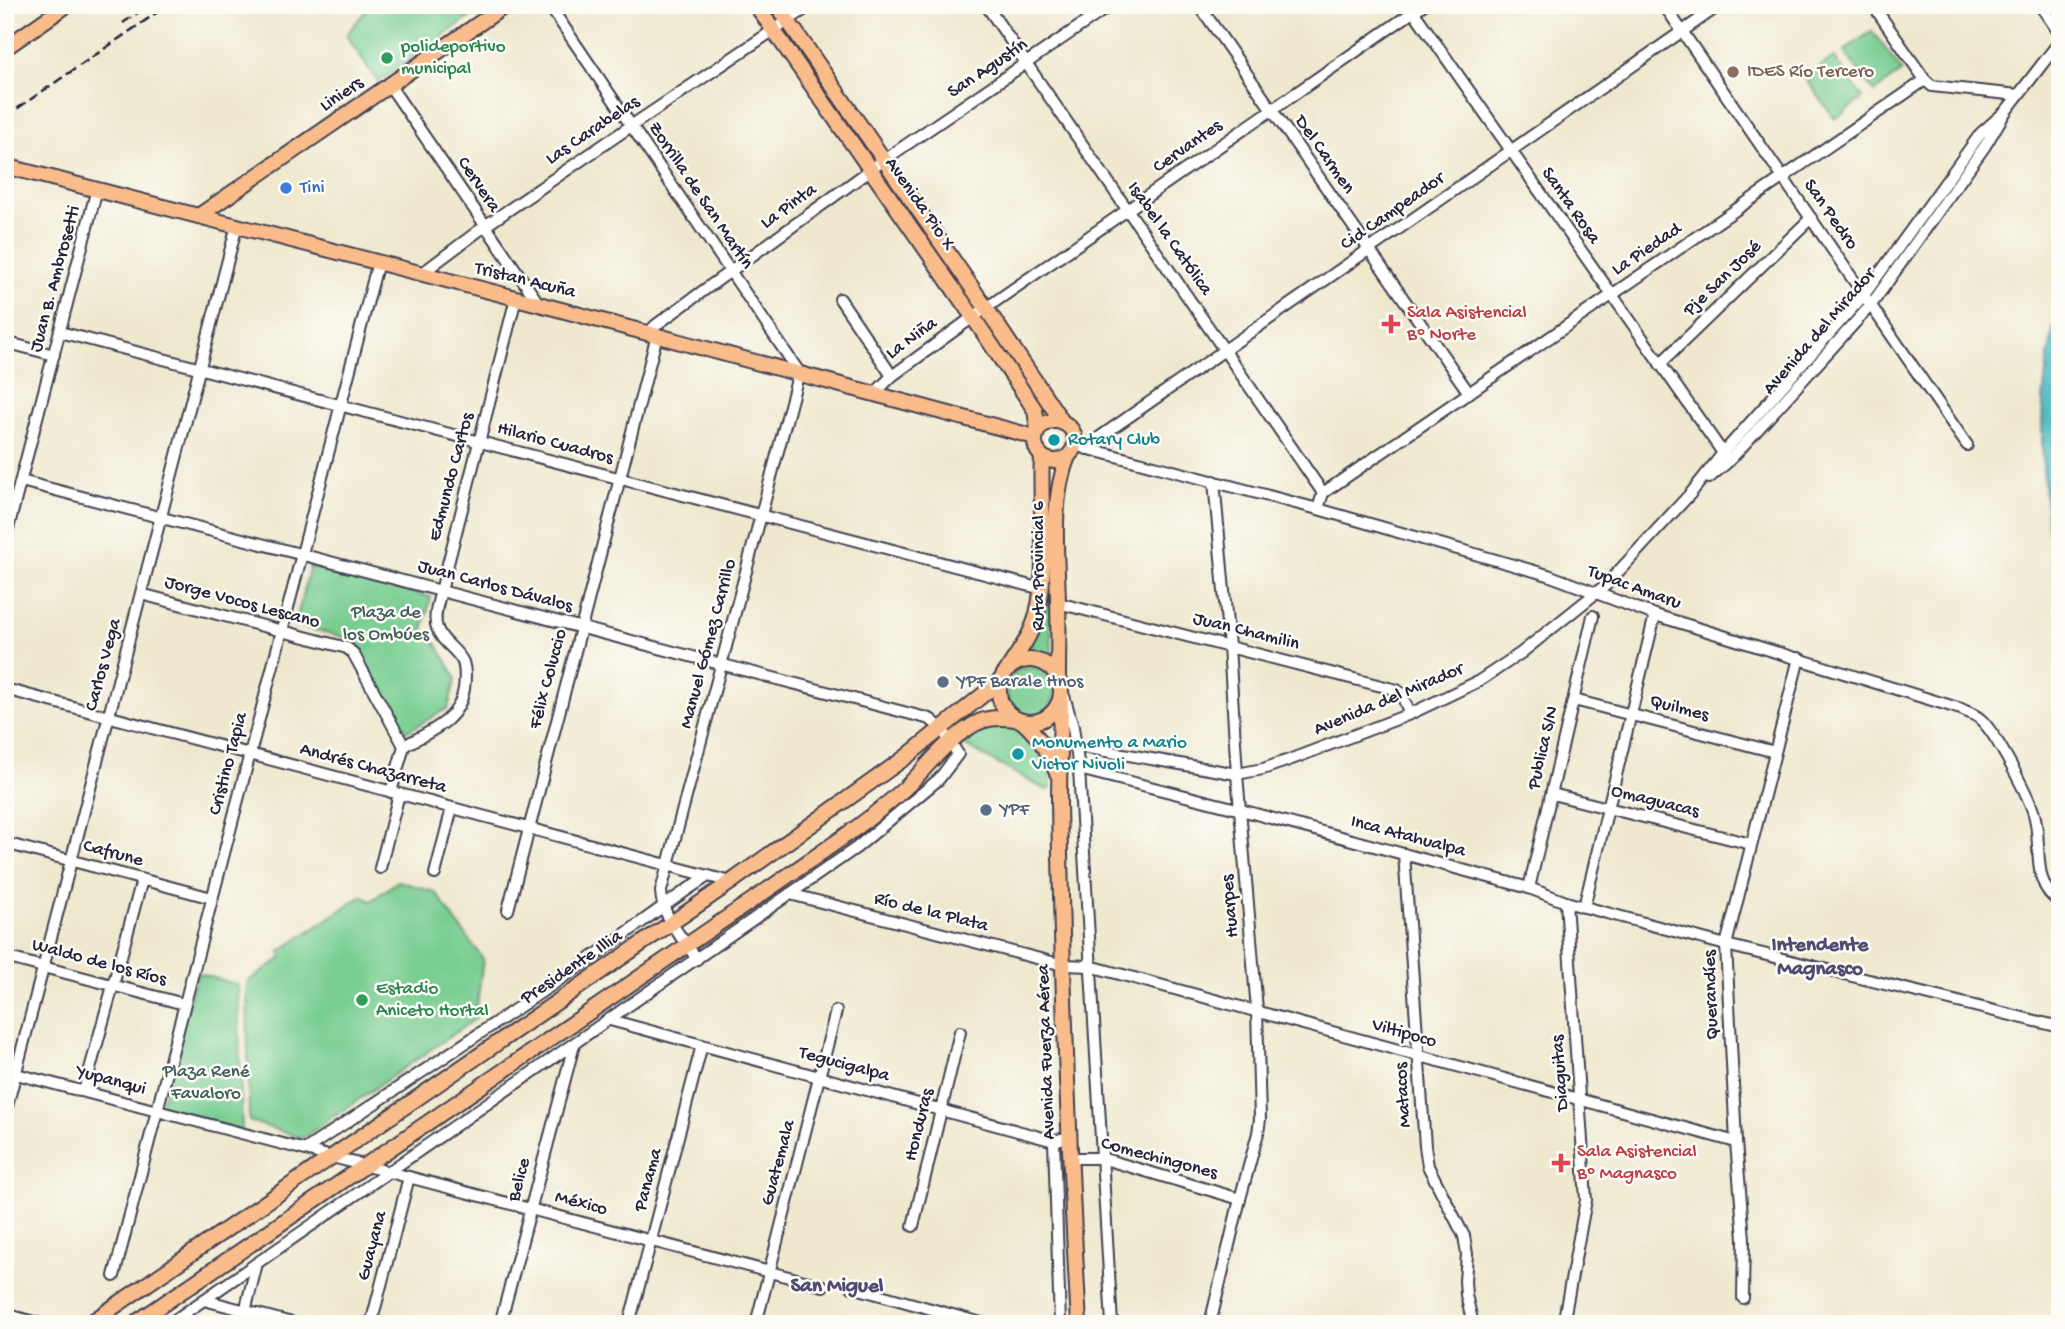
<svg xmlns="http://www.w3.org/2000/svg" width="2065" height="1329" font-family="'Gochi Hand',sans-serif">
  <style>
    .green { fill: #78cd91; stroke: #4d7866; stroke-width: 2 }
    .water { fill: #44b2c0; stroke: #336a7e; stroke-width: 2 }
    .lines { fill: none; stroke-linecap: round; stroke-linejoin: round }
    .minor-casing { stroke: #414051; stroke-width: 14 }
    .major-casing { stroke: #414051; stroke-width: 18 }
    .minor { stroke: #fff; stroke-width: 10 }
    .major { stroke: #fabc8b; stroke-width: 14 }
    .rail { stroke: #22223b; stroke-width: 2.5; stroke-dasharray: 10 5; stroke-linecap: butt }
    .leisure-dot { fill: #2e9e5b; stroke: #fdfcf7; stroke-width: 2.5 }
    .education-dot { fill: #8d6e63; stroke: #fdfcf7; stroke-width: 2.5 }
    .shop-dot { fill: #3f7fe0; stroke: #fdfcf7; stroke-width: 2.5 }
    .health-dot { fill: #e0444e; stroke: #fdfcf7; stroke-width: 2.5 }
    .culture-dot { fill: #0f9aa8; stroke: #fdfcf7; stroke-width: 2.5 }
    .service-dot { fill: #5c6f8a; stroke: #fdfcf7; stroke-width: 2.5 }
    .labels { text-anchor: middle; dominant-baseline: central; stroke-width: 5; stroke-linejoin: round; paint-order: stroke }
    .leisure-label { font-size: 19px; fill: #27864d; stroke: #fdfcf7; text-anchor: start }
    .street-label { font-size: 19px; fill: #22223b; stroke: #fdfcf7 }
    .education-label { font-size: 19px; fill: #785e54; stroke: #fdfcf7; text-anchor: start }
    .shop-label { font-size: 19px; fill: #366cbe; stroke: #fdfcf7; text-anchor: start }
    .health-label { font-size: 19px; fill: #be3a42; stroke: #fdfcf7; text-anchor: start }
    .culture-label { font-size: 19px; fill: #0d838f; stroke: #fdfcf7; text-anchor: start }
    .park-label { font-size: 19px; fill: #405e59; stroke: #fdfcf7 }
    .service-label { font-size: 19px; fill: #4e5e75; stroke: #fdfcf7; text-anchor: start }
    .neighbourhood-label { font-size: 21px; font-weight: bold; fill: #504c71; stroke: #fdfcf7 }
  </style>
  <rect width="100%" height="100%" fill="#fdfcf7"/>
  <filter id="ink" filterUnits="userSpaceOnUse"><feTurbulence type="fractalNoise" baseFrequency=".0143" numOctaves="2"/><feDisplacementMap in="SourceGraphic" scale="14" xChannelSelector="R" yChannelSelector="G"/><feConvolveMatrix kernelMatrix="1 2 1 2 8 2 1 2 1" color-interpolation-filters="sRGB"/></filter>
  <filter id="wash" filterUnits="userSpaceOnUse"><feTurbulence type="fractalNoise" baseFrequency=".00686" numOctaves="4" result="noise"/><feDisplacementMap in="SourceGraphic" scale="28" xChannelSelector="R" yChannelSelector="G"/><feGaussianBlur stdDeviation="1.57" result="paint"/><feColorMatrix in="noise" values="0 0 0 0 0 0 0 0 0 0 0 0 0 0 0 0 0 1.4 0 .05"/><feComposite in="paint" operator="in"/></filter>
  <g filter="url(#wash)">
    <rect width="100%" height="100%" fill="#efe8ce"/>
    <!-- green -->
    <g class="green">
      <polygon points="364,5 487,5 378,82 346,35 366,10"/>
      <polygon points="1872,31 1902,71 1874,92 1844,51"/>
      <polygon points="1834,57 1863,98 1835,119 1805,78"/>
      <polygon points="310,566 431,597 423,629 438,646 456,678 448,708 406,732 352,639 295,625"/>
      <polygon points="1050,585 1052,659 1044,654 1027,651 1046,604"/>
      <circle cx="1031" cy="691" r="24"/>
      <path d="M1000,725c30,5 53,34 51,64l-5,1 -84,-46c7,-13 24,-17 38,-19z"/>
      <polygon points="398,881 435,892 483,959 475,1019 303,1138 249,1121 247,982 282,958 280,951 362,896 371,901"/>
      <polygon points="197,973 238,985 242,1131 160,1108"/>
    </g>
    <!-- water -->
    <path class="water" d="M2060,305v321c-13,-110 -33,-212 0,-321z"/>
  </g>
  <g filter="url(#ink)">
    <g class="lines">
      <defs>
        <g id="minor">
          <path d="M549,5l250,367 -138,519c1,27 21,46 36,68"/>
          <polyline points="986,5 1323,493"/>
          <polyline points="1199,5 1469,393"/>
          <polyline points="1409,5 1725,456"/>
          <polyline points="1664,5 1967,445"/>
          <polyline points="1873,5 1925,80"/>
          <polyline points="2040,5 2060,34"/>
          <polyline points="390,86 539,304"/>
          <polyline points="421,274 485,226 631,126 811,5"/>
          <polyline points="840,299 892,376"/>
          <polyline points="60,332 1042,589"/>
          <polyline points="648,333 656,325 884,160 1111,5"/>
          <polyline points="5,342 54,355"/>
          <polyline points="1660,364 1811,218"/>
          <polyline points="874,394 892,376 973,317 1423,5"/>
          <path d="M1074,445l244,64 230,66 107,40 306,94c6,3 14,5 19,10 14,11 51,80 55,99 7,29 -4,67 25,84"/>
          <polyline points="1087,449 1094,441 1720,5"/>
          <polyline points="1709,478 1729,461 1871,305 1985,146 2006,111 2060,41"/>
          <polyline points="21,481 930,719 942,729 958,754 939,779 856,848 169,1324"/>
          <polyline points="1318,509 1323,493 1925,80 1932,86 2018,95"/>
          <polyline points="5,540 97,189"/>
          <polyline points="141,594 347,648 353,653 404,746"/>
          <polyline points="1058,603 1397,690 1401,693 1410,714"/>
          <polyline points="5,689 731,882"/>
          <polyline points="1064,696 1073,727 1079,769 1112,1324"/>
          <polyline points="1574,700 1775,752"/>
          <polyline points="1077,746 1237,774 1263,769 1289,760 1410,714 1479,681 1521,653 1606,585 1691,493 1723,453 1864,295 1981,133 2006,111"/>
          <polyline points="1079,769 1241,810 1529,888 1566,902 1726,945 2060,1027"/>
          <path d="M391,792l13,-46c26,-15 55,-24 60,-57 1,-9 2,-18 -1,-27 -6,-13 -22,-20 -26,-34 -4,-11 1,-26 4,-37l75,-293"/>
          <polyline points="1552,794 1751,844"/>
          <polyline points="5,843 212,898"/>
          <polyline points="1404,854 1425,1146 1428,1166 1464,1236 1467,1254 1465,1281 1466,1295 1473,1324"/>
          <polyline points="380,868 399,794"/>
          <polyline points="435,874 452,808"/>
          <polyline points="1529,888 1593,616"/>
          <polyline points="790,894 1063,965 1090,966 1736,1142"/>
          <polyline points="1584,907 1655,615"/>
          <polyline points="508,910 657,335"/>
          <polyline points="5,957 184,1004"/>
          <polyline points="610,1020 1054,1141 1068,1137"/>
          <polyline points="5,1071 823,1286"/>
          <polyline points="84,1091 142,880"/>
          <polyline points="5,1114 237,225"/>
          <polyline points="1054,1141 1060,1324"/>
          <path d="M306,1149c92,-61 184,-122 275,-184 43,-29 83,-61 127,-89"/>
          <polyline points="1069,1158 1101,1158 1240,1199"/>
          <polyline points="913,1226 960,1032"/>
          <polyline points="114,1276 378,262"/>
          <polyline points="852,1287 985,1324"/>
          <polyline points="1743,1298 1744,1239 1736,1142 1726,945 1799,658"/>
          <polyline points="204,1300 296,1324"/>
          <polyline points="5,1314 41,1324"/>
          <polyline points="242,1324 257,1263"/>
          <polyline points="371,1324 409,1177"/>
          <polyline points="500,1324 574,1045"/>
          <polyline points="629,1324 702,1045"/>
          <polyline points="756,1324 836,1011"/>
          <polyline points="1210,1324 1240,1199 1258,1133 1260,1119 1257,1010 1237,774 1229,646 1214,481"/>
          <polyline points="1563,1324 1586,1200 1566,902"/>
        </g>
        <g id="major">
          <polyline points="756,5 973,317 1035,410 1038,430"/>
          <polyline points="777,5 986,308 1063,423"/>
          <polyline points="5,48 67,5"/>
          <polyline points="5,166 539,304 1035,437"/>
          <polyline points="200,215 506,5"/>
          <circle cx="1055" cy="441" r="20"/>
          <circle cx="1030" cy="691" r="31"/>
          <path d="M1009,667c11,-17 23,-33 28,-53 12,-47 2,-108 5,-157"/>
          <path d="M1058,677c0,-25 1,-51 0,-76 -1,-48 -8,-99 10,-145"/>
          <path d="M1061,693c0,37 -2,74 -2,111 3,173 10,347 20,520"/>
          <path d="M1023,722c17,16 26,30 34,51"/>
          <polyline points="89,1324 731,882 906,757 1000,681"/>
          <path d="M134,1324l645,-442c42,-30 87,-58 125,-93 22,-20 39,-46 66,-62 14,-10 29,-10 46,-8"/>
        </g>
      </defs>
      <!-- minor casing -->
      <use href="#minor" class="minor-casing"/>
      <!-- major casing -->
      <use href="#major" class="major-casing"/>
      <!-- minor -->
      <use href="#minor" class="minor"/>
      <!-- major -->
      <use href="#major" class="major"/>
      <!-- rail -->
      <g class="rail">
        <polyline points="123,23 149,5"/>
        <polyline points="5,117 168,5"/>
      </g>
    </g>
  </g>
  <!-- markers -->
  <g class="leisure-dot">
    <circle cx="387" cy="58" r="7"/>
    <circle cx="362" cy="1000" r="7"/>
  </g>
  <circle class="education-dot" cx="1733" cy="72" r="7"/>
  <circle class="shop-dot" cx="286" cy="188" r="7"/>
  <g class="health-dot">
    <path d="M1387.5 313.5h7v7h7v7h-7v7h-7v-7h-7v-7h7z"/>
    <path d="M1557.5 1152.5h7v7h7v7h-7v7h-7v-7h-7v-7h7z"/>
  </g>
  <g class="culture-dot">
    <circle cx="1054" cy="440" r="7"/>
    <circle cx="1018" cy="754" r="7"/>
  </g>
  <g class="service-dot">
    <circle cx="943" cy="682" r="7"/>
    <circle cx="986" cy="810" r="7"/>
  </g>
  <g class="labels">
    <!-- leisure labels -->
    <g class="leisure-label">
      <text x="401" y="47">polideportivo<tspan x="401" dy="22">municipal</tspan></text>
      <text x="376" y="989">Estadio<tspan x="376" dy="22">Aniceto Hortal</tspan></text>
    </g>
    <!-- street labels -->
    <g class="street-label">
      <text transform="translate(988 69) rotate(-34)">San Agustín</text>
      <text transform="translate(342 95) rotate(-34)">Liniers</text>
      <text transform="translate(593 131) rotate(-34)">Las Carabelas</text>
      <text transform="translate(1188 147) rotate(-35)">Cervantes</text>
      <text transform="translate(1324 155) rotate(55)">Del Carmen</text>
      <text transform="translate(478 185) rotate(56)">Cervera</text>
      <text transform="translate(700 196) rotate(56)">Zorrilla de San Martín</text>
      <text transform="translate(919 204) rotate(55)">Avenida Pio X</text>
      <text transform="translate(1570 206) rotate(55)">Santa Rosa</text>
      <text transform="translate(789 207) rotate(-36)">La Pinta</text>
      <text transform="translate(1393 212) rotate(-35)">Cid Campeador</text>
      <text transform="translate(1830 215) rotate(55)">San Pedro</text>
      <text transform="translate(1169 239) rotate(55)">Isabel la Católica</text>
      <text transform="translate(1647 250) rotate(-34)">La Piedad</text>
      <text transform="translate(56 279) rotate(-75)">Juan B. Ambrosetti</text>
      <text transform="translate(1723 279) rotate(-44)">Pje San José</text>
      <text transform="translate(525 281) rotate(14)">Tristan Acuña</text>
      <text transform="translate(1820 332) rotate(-49)">Avenida del Mirador</text>
      <text transform="translate(912 339) rotate(-36)">La Niña</text>
      <text transform="translate(555 444) rotate(15)">Hilario Cuadros</text>
      <text transform="translate(452 477) rotate(-75)">Edmundo Cartos</text>
      <text transform="translate(1039 566) rotate(-90)">Ruta Provincial 6</text>
      <text transform="translate(495 587) rotate(15)">Juan Carlos Dávalos</text>
      <text transform="translate(1634 588) rotate(20)">Tupac Amaru</text>
      <text transform="translate(242 603) rotate(15)">Jorge Vocos Lescano</text>
      <text transform="translate(1246 632) rotate(14)">Juan Chamilin</text>
      <text transform="translate(709 644) rotate(-75)">Manuel Gómez Carrillo</text>
      <text transform="translate(104 665) rotate(-75)">Carlos Vega</text>
      <text transform="translate(549 679) rotate(-75)">Félix Coluccio</text>
      <text transform="translate(1389 700) rotate(-23)">Avenida del Mirador</text>
      <text transform="translate(1679 709) rotate(15)">Quilmes</text>
      <text transform="translate(1544 748) rotate(-77)">Publica S/N</text>
      <text transform="translate(229 764) rotate(-75)">Cristino Tapia</text>
      <text transform="translate(373 769) rotate(15)">Andrés Chazarreta</text>
      <text transform="translate(1655 802) rotate(14)">Omaguacas</text>
      <text transform="translate(1408 837) rotate(15)">Inca Atahualpa</text>
      <text transform="translate(113 854) rotate(15)">Cafrune</text>
      <text transform="translate(1231 906) rotate(-95)">Huarpes</text>
      <text transform="translate(931 913) rotate(14)">Río de la Plata</text>
      <text transform="translate(99 963) rotate(15)">Waldo de los Ríos</text>
      <text transform="translate(572 968) rotate(-34)">Presidente Illia</text>
      <text transform="translate(1712 995) rotate(-92)">Querandíes</text>
      <text transform="translate(1404 1034) rotate(16)">Viltipoco</text>
      <text transform="translate(1047 1052) rotate(-92)">Avenida Fuerza Aérea</text>
      <text transform="translate(844 1065) rotate(15)">Tegucigalpa</text>
      <text transform="translate(1561 1073) rotate(-94)">Diaguitas</text>
      <text transform="translate(111 1081) rotate(15)">Yupanqui</text>
      <text transform="translate(1404 1095) rotate(-94)">Matacos</text>
      <text transform="translate(920 1125) rotate(-76)">Honduras</text>
      <text transform="translate(1159 1159) rotate(15)">Comechingones</text>
      <text transform="translate(779 1163) rotate(-75)">Guatemala</text>
      <text transform="translate(520 1180) rotate(-75)">Belice</text>
      <text transform="translate(649 1180) rotate(-75)">Panama</text>
      <text transform="translate(581 1204) rotate(15)">México</text>
      <text transform="translate(373 1246) rotate(-75)">Guayana</text>
    </g>
    <!-- education labels -->
    <g class="education-label">
      <text x="1747" y="72">IDES Río Tercero</text>
    </g>
    <!-- shop labels -->
    <g class="shop-label">
      <text x="300" y="188">Tini</text>
    </g>
    <!-- health labels -->
    <g class="health-label">
      <text x="1407" y="313">Sala Asistencial<tspan x="1407" dy="22">Bº Norte</tspan></text>
      <text x="1577" y="1152">Sala Asistencial<tspan x="1577" dy="22">Bº Magnasco</tspan></text>
    </g>
    <!-- culture labels -->
    <g class="culture-label">
      <text x="1068" y="440">Rotary Club</text>
      <text x="1032" y="743">Monumento a Mario<tspan x="1032" dy="22">Victor Nivoli</tspan></text>
    </g>
    <!-- park labels -->
    <g class="park-label">
      <text x="386" y="613">Plaza de<tspan x="386" dy="22">los Ombúes</tspan></text>
      <text x="206" y="1072">Plaza René<tspan x="206" dy="22">Favaloro</tspan></text>
    </g>
    <!-- service labels -->
    <g class="service-label">
      <text x="957" y="682">YPF Barale Hnos</text>
      <text x="1000" y="810">YPF</text>
    </g>
    <!-- neighbourhood labels -->
    <g class="neighbourhood-label">
      <text x="1820" y="946">Intendente<tspan x="1820" dy="24">Magnasco</tspan></text>
      <text x="837" y="1287">San Miguel</text>
    </g>
  </g>
  <!-- margin -->
  <rect width="2065" height="1329" fill="none" stroke="#fdfcf7" stroke-width="28"/>
</svg>
